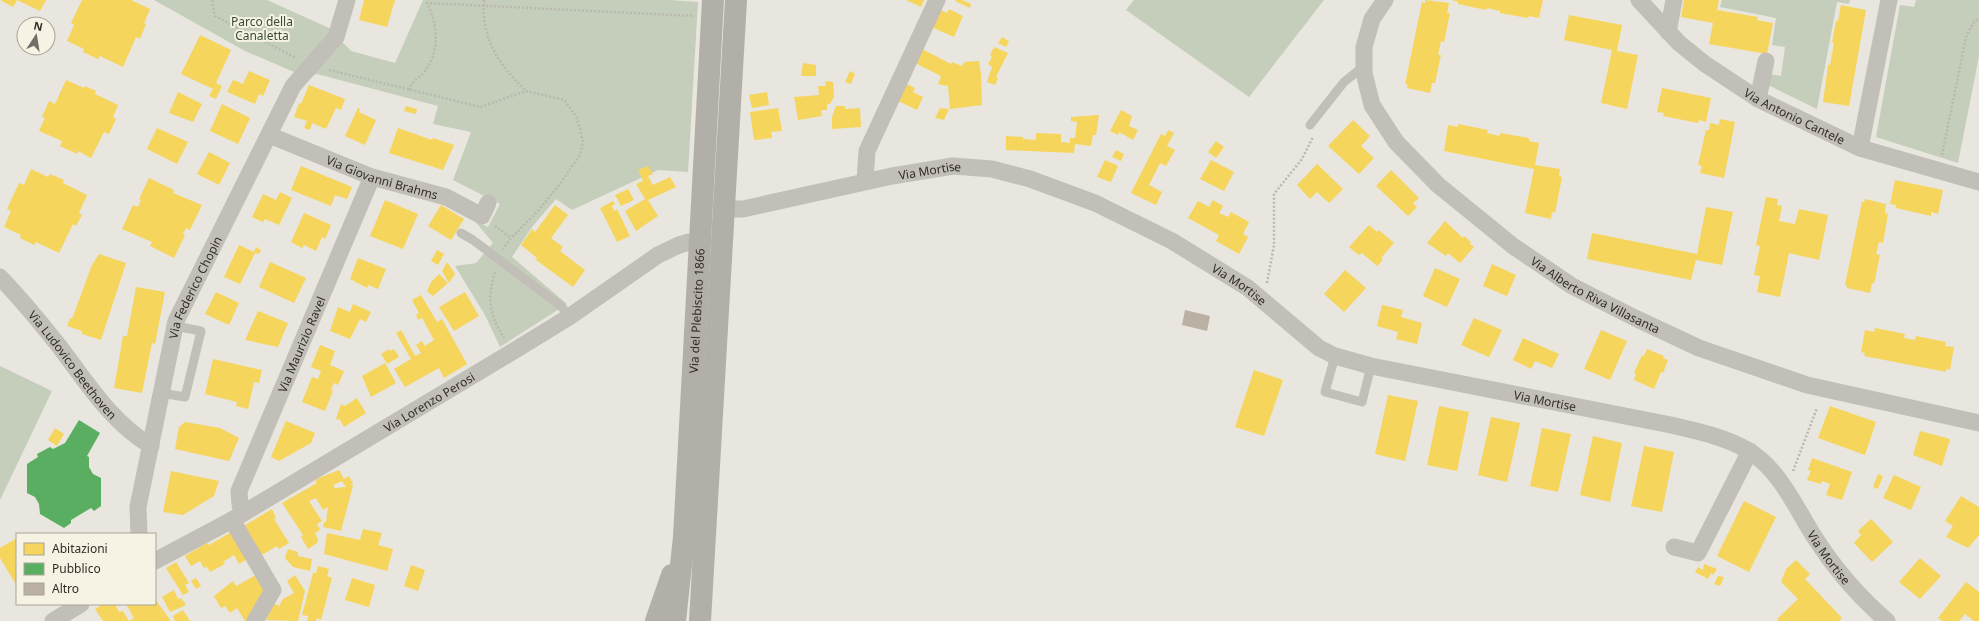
<svg xmlns="http://www.w3.org/2000/svg" width="1979" height="621" font-family="'Noto Sans',sans-serif">
  <style>
    .green { fill: #c4ceba }
    .homes { fill: #f6d55c; fill-rule: evenodd }
    .public { fill: #5aae61 }
    .building { fill: #bab1a2 }
    .lines { fill: none; stroke-linecap: round; stroke-linejoin: round }
    .path { stroke: #bab8b0; stroke-width: 2.5; stroke-dasharray: 2 2; stroke-linecap: butt }
    .lane { stroke: #c1bfb7; stroke-width: 9 }
    .street { stroke: #c1bfb7; stroke-width: 17 }
    .secondary { stroke: #b2afa8; stroke-width: 22 }
    .labels { text-anchor: middle; dominant-baseline: central; stroke-width: 4; stroke-linejoin: round; paint-order: stroke }
    .park-label { font-size: 12px; fill: #374c2e; stroke: #f6f3e5 }
    .street-label { font-size: 12px; fill: #312d26; stroke: #f6f3e5 }
  </style>
  <rect width="100%" height="100%" fill="#e8e6de"/>
  <!-- green -->
  <g class="green">
    <polygon points="154,0 267,0 329,28 351,51 395,63 423,0 669,0 698,2 688,172 658,170 572,210 556,199 532,227 512,257 567,304 500,347 485,315 455,266 476,263 493,243 474,220 488,227 500,204 453,180 471,132 433,124 438,106 317,74 308,78 245,51"/>
    <polygon points="1134,0 1324,0 1249,97 1126,10"/>
    <polygon points="1722,0 1850,0 1849,4 1837,2 1817,109 1766,84 1768,74 1781,76 1785,47 1772,45 1776,18 1720,7"/>
    <polygon points="1916,0 1979,0 1979,56 1958,163 1876,137 1900,5 1914,7"/>
    <polygon points="0,366 52,391 0,500"/>
  </g>
  <!-- homes -->
  <g class="homes">
    <polygon points="0,0 17,0 13,7"/>
    <polygon points="17,0 46,0 40,11"/>
    <polygon points="82,0 131,0 150,9 144,23 146,24 140,39 136,37 123,67 100,56 98,59 83,52 84,49 67,41 74,25 71,23"/>
    <polygon points="364,0 395,0 387,27 359,20"/>
    <polygon points="906,0 924,0 921,7"/>
    <polygon points="956,0 962,0 971,4 970,8 955,1"/>
    <polygon points="1425,0 1449,3 1447,13 1450,13 1444,42 1441,41 1438,55 1441,55 1435,83 1432,83 1430,93 1407,88 1408,85 1405,84 1422,2 1425,3"/>
    <polygon points="1452,0 1543,0 1539,18 1529,16 1528,18 1500,13 1500,11 1487,8 1486,10 1458,4 1458,2"/>
    <polygon points="1684,0 1719,0 1717,10 1758,17 1757,20 1773,23 1767,54 1709,44 1713,23 1681,17"/>
    <polygon points="1841,5 1866,10 1849,106 1823,102 1828,65 1830,65 1834,43 1832,42 1836,21 1838,21"/>
    <polygon points="937,8 947,13 949,9 963,16 954,37 929,26"/>
    <polygon points="1569,15 1622,25 1617,51 1638,55 1627,109 1601,103 1612,50 1564,40"/>
    <polygon points="200,35 231,50 216,83 222,86 216,99 209,96 213,89 181,74"/>
    <polygon points="1002,37 1009,41 1006,47 998,43"/>
    <polygon points="994,47 1008,53 996,77 998,78 995,85 987,82 992,67 988,64 992,57 990,55"/>
    <polygon points="922,49 951,64 952,62 962,66 964,62 979,61 981,74 982,105 950,109 948,86 938,84 941,76 915,63"/>
    <polygon points="803,63 816,65 816,76 801,76"/>
    <polygon points="249,71 270,80 263,96 259,94 255,104 227,92 233,80 243,84"/>
    <polygon points="850,71 855,74 851,84 845,82"/>
    <polygon points="66,80 84,88 85,86 96,91 95,94 118,105 113,117 116,119 109,134 104,132 91,158 78,151 77,154 60,146 62,141 39,131 45,118 42,117 49,101 55,104"/>
    <polygon points="825,81 833,82 834,97 830,104 827,104 827,110 821,110 822,116 798,120 794,97 819,95 818,86 826,86"/>
    <polygon points="900,81 915,88 913,92 923,97 917,110 892,98"/>
    <polygon points="309,85 345,99 341,110 336,108 326,129 312,123 310,130 304,128 307,121 294,117 299,103 301,104"/>
    <polygon points="1662,88 1711,98 1706,122 1699,120 1698,123 1663,116 1664,113 1657,112"/>
    <polygon points="178,92 202,104 193,122 169,113"/>
    <polygon points="767,92 769,105 752,108 749,95"/>
    <polygon points="222,104 250,118 238,144 210,131"/>
    <polygon points="406,106 417,109 416,114 404,111"/>
    <polygon points="836,106 845,106 845,109 860,108 861,127 832,129 832,117"/>
    <polygon points="358,108 360,109 359,112 376,120 365,145 345,136"/>
    <polygon points="778,108 782,131 771,132 772,138 754,140 750,112"/>
    <polygon points="940,108 949,109 944,120 935,118"/>
    <polygon points="1121,110 1132,116 1129,126 1138,130 1133,140 1119,132 1118,135 1110,131"/>
    <polygon points="1099,115 1096,135 1093,135 1091,146 1075,144 1074,153 1006,150 1006,136 1023,137 1023,139 1036,140 1036,133 1061,134 1061,142 1070,143 1070,138 1075,138 1077,122 1071,121 1071,117"/>
    <polygon points="1720,119 1735,122 1724,178 1700,173 1702,166 1698,165 1706,130 1709,130 1710,123 1719,125"/>
    <polygon points="1353,120 1370,136 1361,146 1374,158 1359,174 1328,146"/>
    <polygon points="1458,124 1488,130 1487,133 1500,136 1500,133 1529,138 1529,141 1539,143 1535,165 1560,169 1559,176 1562,177 1555,213 1552,212 1551,219 1525,213 1534,169 1444,151 1448,125 1458,127"/>
    <polygon points="157,128 188,142 177,164 147,149"/>
    <polygon points="398,128 432,140 433,138 454,145 443,170 389,153"/>
    <polygon points="1168,130 1174,133 1167,146 1175,150 1166,166 1160,163 1149,185 1162,192 1156,205 1131,193 1161,134 1165,136"/>
    <polygon points="1216,141 1224,147 1216,158 1208,152"/>
    <polygon points="1116,150 1124,154 1121,161 1112,157"/>
    <polygon points="209,152 230,163 219,185 197,174"/>
    <polygon points="1105,160 1118,166 1111,182 1097,177"/>
    <polygon points="1211,160 1234,172 1224,191 1200,179"/>
    <polygon points="1317,164 1343,189 1329,203 1317,192 1310,199 1297,185"/>
    <polygon points="301,166 352,187 347,199 335,195 331,206 291,190"/>
    <polygon points="648,166 653,174 648,176 653,185 670,177 676,187 648,200 658,216 636,231 625,211 645,199 636,184 643,181 638,170"/>
    <polygon points="31,169 48,177 50,174 64,180 63,183 87,195 79,213 82,215 76,226 73,224 59,253 36,242 34,245 20,238 21,235 4,227 11,211 7,209 19,183 24,185"/>
    <polygon points="1391,170 1419,198 1413,203 1417,207 1408,216 1376,186"/>
    <polygon points="149,178 174,190 173,193 202,205 190,230 186,228 183,234 185,235 174,258 150,246 152,242 122,229 133,205 138,207 141,200 139,199"/>
    <polygon points="1895,180 1943,190 1938,214 1931,212 1931,216 1896,208 1896,205 1890,204"/>
    <polygon points="628,189 634,200 621,206 615,195"/>
    <polygon points="280,192 292,198 279,225 265,219 263,222 252,217 263,194 276,200"/>
    <polygon points="1766,197 1778,199 1777,205 1782,206 1779,221 1795,224 1799,209 1828,215 1819,260 1789,253 1780,297 1757,292 1760,276 1754,275 1760,246 1756,245"/>
    <polygon points="1865,199 1886,204 1885,213 1888,214 1883,243 1879,242 1876,254 1880,255 1874,284 1872,283 1870,293 1847,288 1847,286 1845,285 1862,202 1864,202"/>
    <polygon points="385,200 418,214 403,249 370,236"/>
    <polygon points="1213,200 1223,206 1219,213 1228,217 1231,212 1249,222 1243,234 1248,237 1239,254 1216,241 1219,235 1188,218 1198,201 1209,207"/>
    <polygon points="613,201 615,204 612,206 614,211 617,209 630,236 617,242 600,208"/>
    <polygon points="441,205 464,219 451,240 428,226"/>
    <polygon points="555,205 568,215 551,238 563,247 560,251 585,270 573,287 536,260 537,258 521,245 532,229 535,232"/>
    <polygon points="1706,207 1733,212 1728,235 1722,265 1696,260 1691,280 1587,259 1592,233 1697,254"/>
    <polygon points="304,213 331,225 325,239 322,237 316,251 304,245 302,248 291,242"/>
    <polygon points="1445,221 1463,238 1464,236 1471,242 1470,244 1474,247 1460,263 1448,253 1446,256 1427,243"/>
    <polygon points="1369,225 1377,232 1379,230 1394,243 1381,258 1383,260 1377,266 1362,253 1359,255 1349,247"/>
    <polygon points="239,245 254,252 256,247 261,250 259,254 255,253 240,284 224,277"/>
    <polygon points="437,250 444,254 438,265 431,261"/>
    <polygon points="99,254 126,263 101,340 82,334 82,331 67,326 70,318 72,319 92,265"/>
    <polygon points="358,258 386,269 378,289 368,285 367,288 350,279"/>
    <polygon points="270,262 306,278 294,303 259,287"/>
    <polygon points="447,262 455,274 449,283 442,271"/>
    <polygon points="1492,264 1516,275 1507,296 1483,286"/>
    <polygon points="1435,268 1460,279 1447,307 1423,296"/>
    <polygon points="1345,270 1366,288 1344,312 1324,294"/>
    <polygon points="439,274 448,283 433,296 427,291 431,282"/>
    <polygon points="136,287 165,292 155,344 152,343 142,393 114,388 123,336 127,336"/>
    <polygon points="216,292 239,303 229,325 205,314"/>
    <polygon points="465,292 479,316 454,331 439,307"/>
    <polygon points="421,295 437,322 442,319 467,364 444,378 439,368 405,387 394,369 411,359 396,333 401,330 415,356 421,353 416,345 422,341 425,346 434,340 422,318 418,320 416,315 419,313 412,300"/>
    <polygon points="353,304 371,312 366,322 360,319 350,339 330,331 338,307 350,312"/>
    <polygon points="1382,305 1403,310 1401,317 1422,323 1417,344 1396,339 1398,332 1377,326"/>
    <polygon points="258,311 288,323 278,347 245,340"/>
    <polygon points="1474,318 1502,330 1489,357 1461,345"/>
    <polygon points="1875,328 1905,334 1904,338 1915,340 1916,336 1946,342 1945,346 1954,347 1950,370 1946,369 1946,372 1864,356 1865,353 1861,352 1865,330 1874,332"/>
    <polygon points="1601,330 1627,341 1610,380 1584,369"/>
    <polygon points="1523,338 1559,354 1552,368 1535,361 1531,369 1513,360"/>
    <polygon points="320,345 335,351 330,365 344,371 338,385 334,383 331,390 333,391 325,411 302,402 312,377 318,379 321,371 311,367"/>
    <polygon points="389,349 390,351 394,349 399,357 387,364 381,354"/>
    <polygon points="1647,349 1664,356 1663,358 1668,360 1663,373 1661,372 1654,389 1634,380 1636,374 1634,373 1642,355 1644,356"/>
    <polygon points="213,359 262,370 259,383 254,382 248,409 236,406 237,402 205,394"/>
    <polygon points="385,363 396,383 371,397 362,376"/>
    <polygon points="1254,370 1283,380 1264,436 1235,427"/>
    <polygon points="1388,395 1418,401 1405,461 1375,454"/>
    <polygon points="357,398 366,413 344,427 340,420 336,419 341,404 345,406"/>
    <polygon points="1439,406 1469,412 1457,471 1427,465"/>
    <polygon points="1830,406 1876,422 1865,455 1818,438"/>
    <polygon points="1491,417 1520,423 1507,482 1478,475"/>
    <polygon points="286,421 315,433 311,443 279,461 271,457"/>
    <polygon points="185,422 220,428 239,438 229,461 175,449 179,427"/>
    <polygon points="55,428 64,434 57,446 48,440"/>
    <polygon points="1542,428 1571,434 1558,492 1530,486"/>
    <polygon points="1920,431 1950,439 1942,466 1913,455"/>
    <polygon points="1593,436 1622,443 1610,502 1580,495"/>
    <polygon points="1644,446 1674,452 1662,512 1631,506"/>
    <polygon points="1812,458 1852,472 1842,500 1826,495 1830,484 1822,481 1821,484 1807,480 1811,471 1808,470"/>
    <path d="M339,470l5,9 5,-3 4,7 -2,1 2,1 -12,46 -18,-4 1,-5h2l2,-15 -5,3 -7,-12 -7,3 13,20 -5,3 3,6 -5,3 3,6 -1,4 -9,6 -7,-12 2,-2 -21,-32 35,-20 -2,-2 4,-3zM342,481l4,6 -11,1 -2,-3z"/>
    <polygon points="171,471 219,481 214,496 183,515 163,512"/>
    <polygon points="1878,474 1883,476 1878,489 1873,487"/>
    <polygon points="1894,475 1921,487 1911,510 1883,498"/>
    <polygon points="1961,496 1979,507 1979,535 1968,548 1946,537 1953,526 1945,521"/>
    <polygon points="1744,501 1776,517 1749,572 1717,556"/>
    <polygon points="272,509 276,518 274,519 289,543 279,549 277,546 260,556 242,527"/>
    <polygon points="1871,519 1893,542 1872,562 1854,543 1861,535 1858,531"/>
    <polygon points="363,529 382,533 378,545 393,549 387,571 324,554 327,533 360,540"/>
    <polygon points="233,531 249,558 239,564 234,555 223,562 225,564 210,572 207,567 204,568 200,561 191,566 185,556 207,543 209,545"/>
    <polygon points="17,538 17,586 0,558 0,548"/>
    <polygon points="288,549 298,552 298,556 312,559 310,571 293,567 285,558"/>
    <polygon points="1920,558 1941,576 1920,599 1899,582"/>
    <polygon points="1796,560 1810,574 1805,579 1842,618 1839,621 1779,621 1777,619 1798,599 1781,582 1786,569"/>
    <polygon points="176,562 189,583 185,585 189,592 183,595 166,568"/>
    <polygon points="1704,564 1717,569 1713,575 1711,573 1708,579 1695,572 1698,567 1703,570"/>
    <polygon points="411,565 425,570 418,591 404,586"/>
    <polygon points="318,566 329,569 327,576 332,578 321,620 317,618 316,621 307,621 308,616 302,615 313,573 316,573"/>
    <polygon points="258,574 268,590 249,621 245,621 237,608 230,613 225,606 221,608 214,596 233,581 236,586"/>
    <polygon points="295,575 305,591 298,621 266,620 273,603 279,606 283,599 294,593 287,581"/>
    <polygon points="1718,576 1724,577 1720,586 1714,584"/>
    <polygon points="196,578 201,586 196,589 191,581"/>
    <polygon points="352,578 375,585 369,607 345,600"/>
    <polygon points="1966,582 1979,592 1979,621 1974,621 1965,614 1959,621 1942,621 1938,618"/>
    <polygon points="174,590 178,599 181,598 186,605 170,612 162,597"/>
    <polygon points="155,599 171,621 129,621 134,618 126,604 155,604"/>
    <polygon points="103,604 115,604 119,612 123,611 129,621 103,621 95,609"/>
    <polygon points="183,610 190,621 175,621 173,616"/>
  </g>
  <!-- public -->
  <polygon class="public" points="79,420 100,433 87,456 89,457 89,467 93,474 101,478 101,506 94,511 91,508 71,520 71,523 64,528 40,514 39,504 35,497 27,493 27,464 38,457 37,454 50,447 53,449 65,443"/>
  <!-- building -->
  <polygon class="building" points="1185,310 1210,316 1207,331 1182,325"/>
  <g class="lines">
    <!-- path -->
    <g class="path">
      <polyline points="212,0 215,16 296,58"/>
      <path d="M484,0c-3,39 15,65 42,91"/>
      <polyline points="329,70 481,107 526,91 564,100 576,116 580,129 583,142 580,155 560,184 537,212 511,238 503,249"/>
      <path d="M409,90c3,-10 10,-11 16,-19 15,-19 13,-47 2,-68l267,13"/>
      <polyline points="1942,155 1966,37 1973,23 1979,18"/>
      <polyline points="495,226 511,238"/>
      <path d="M495,272c-8,27 -6,42 9,66"/>
      <polyline points="1267,283 1274,245 1274,194 1302,159 1313,137"/>
      <polyline points="1793,471 1817,408"/>
    </g>
    <!-- lane -->
    <g class="lane">
      <polyline points="1310,125 1344,82 1364,66"/>
      <polyline points="461,233 473,240 562,307 569,317"/>
      <polyline points="1335,356 1325,392 1362,402 1371,366"/>
      <polyline points="161,393 185,397 201,331 175,326"/>
    </g>
    <!-- street -->
    <g class="street">
      <path id="s1" d="M1385,0l-13,19 -8,28v26l8,32 24,37 42,43 75,61 59,40 63,32 64,30 108,37 172,38"/>
      <path id="s2" d="M1639,0l40,43 26,21 53,35 102,49 119,34"/>
      <polyline points="1668,32 1674,0"/>
      <polyline points="1758,99 1766,61"/>
      <path id="s3" d="M269,135l103,42 74,20 36,19 6,-13"/>
      <polyline points="1860,148 1889,0"/>
      <polyline points="865,181 867,151 937,0"/>
      <path id="s4" d="M723,209h20l149,-33 61,-10 39,3 38,10 65,24 77,38 76,47 71,60 16,8 36,10 300,59c26,6 55,12 78,26 31,19 47,57 66,87 20,31 44,59 72,83"/>
      <path id="s5" d="M0,277c21,22 41,46 59,69 29,38 51,75 92,100"/>
      <path id="s6" d="M243,513l-3,-8 -1,-14 133,-314"/>
      <polyline points="232,520 273,590 255,621"/>
      <path id="s7" d="M139,534l-1,-27 38,-186 117,-235 43,-49 11,-37"/>
      <polyline points="1674,547 1698,553 1750,451"/>
      <path id="s8" d="M155,561l77,-41 280,-168 57,-35 89,-62 21,-10 10,-3h11"/>
      <polyline points="53,621 81,604"/>
    </g>
    <!-- secondary -->
    <g class="secondary">
      <polyline points="656,621 672,575"/>
      <path id="s9" d="M675,621l9,-84 29,-537"/>
      <polyline points="700,621 736,0"/>
    </g>
  </g>
  <g class="labels">
    <!-- park labels -->
    <g class="park-label">
      <text x="262" y="21">Parco della<tspan x="262" dy="14">Canaletta</tspan></text>
    </g>
    <!-- street labels -->
    <g class="street-label">
      <text stroke="none"><textPath href="#s2" startOffset="196">Via Antonio Cantele</textPath></text>
      <text stroke="none"><textPath href="#s4" startOffset="211">Via Mortise</textPath></text>
      <text stroke="none"><textPath href="#s3" startOffset="121">Via Giovanni Brahms</textPath></text>
      <text stroke="none"><textPath href="#s4" startOffset="548">Via Mortise</textPath></text>
      <text stroke="none"><textPath href="#s7" startOffset="255">Via Federico Chopin</textPath></text>
      <text stroke="none"><textPath href="#s1" startOffset="408">Via Alberto Riva Villasanta</textPath></text>
      <text stroke="none"><textPath href="#s9" startOffset="311">Via del Plebiscito 1866</textPath></text>
      <text stroke="none"><textPath href="#s6" startOffset="182">Via Maurizio Ravel</textPath></text>
      <text stroke="none"><textPath href="#s5" startOffset="114">Via Ludovico Beethoven</textPath></text>
      <text stroke="none"><textPath href="#s4" startOffset="883">Via Mortise</textPath></text>
      <text stroke="none"><textPath href="#s8" startOffset="317">Via Lorenzo Perosi</textPath></text>
      <text stroke="none"><textPath href="#s4" startOffset="1228">Via Mortise</textPath></text>
    </g>
  </g>
  <!-- legend -->
  <rect x="16" y="533" width="140" height="72" fill="#f6f3e5" stroke="#a7a499"/>
  <rect x="24" y="543" width="20" height="12" fill="#f6d55c" stroke="#a7a499"/>
  <text x="52" y="553" font-size="12" fill="#312d26">Abitazioni</text>
  <rect x="24" y="563" width="20" height="12" fill="#5aae61" stroke="#a7a499"/>
  <text x="52" y="573" font-size="12" fill="#312d26">Pubblico</text>
  <rect x="24" y="583" width="20" height="12" fill="#bab1a2" stroke="#a7a499"/>
  <text x="52" y="593" font-size="12" fill="#312d26">Altro</text>
  <!-- north arrow -->
  <g transform="translate(36 36) rotate(12)"><circle r="19" fill="#f6f3e5" stroke="#a7a499"/>
  <path d="M0-3L7 15L0 10L-7 15Z" fill="#716e66"/>
  <text y="-6" font-size="11" font-weight="bold" text-anchor="middle" fill="#312d26">N</text>
  </g>
</svg>
